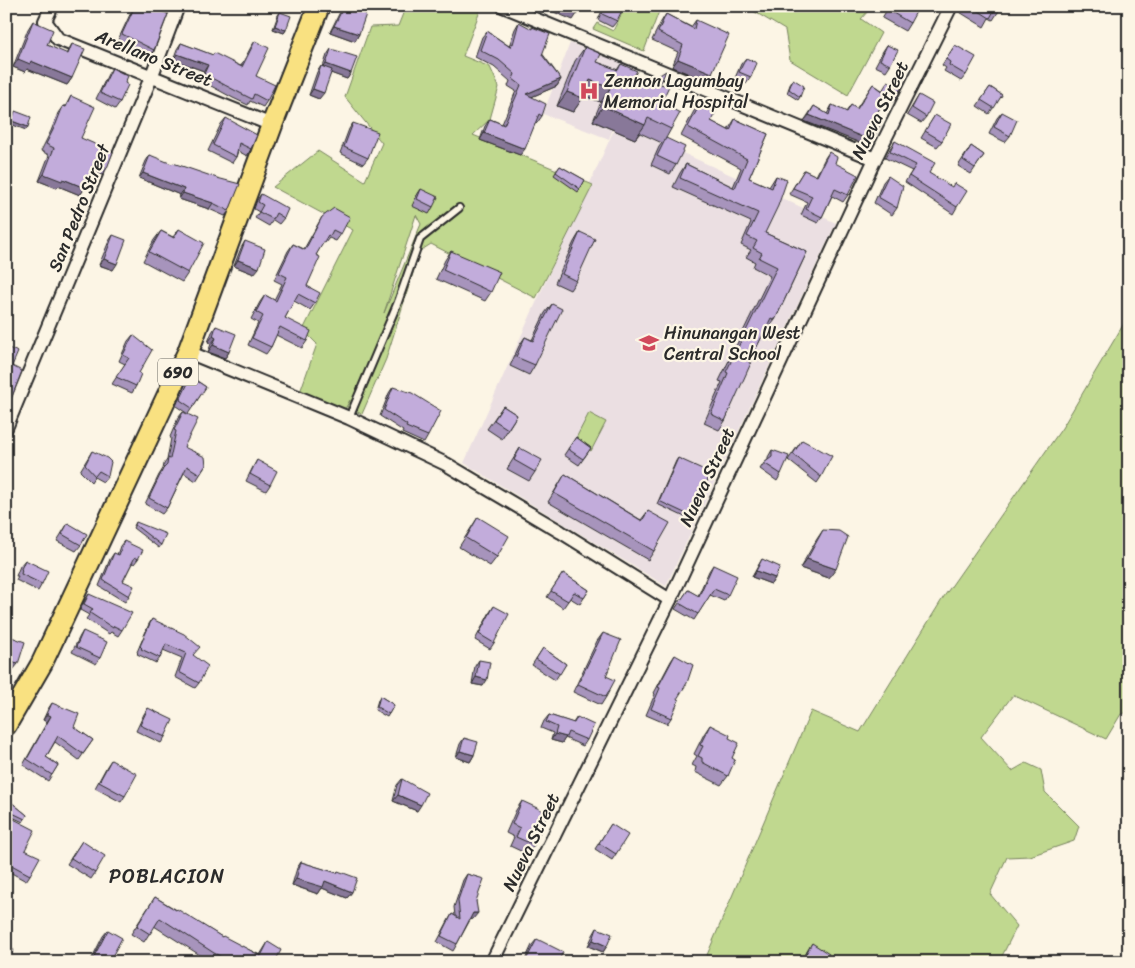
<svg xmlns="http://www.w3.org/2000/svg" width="1135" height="968" font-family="Sriracha,sans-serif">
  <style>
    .built { fill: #ebdfe2 }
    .green { fill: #c0d88f; stroke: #76825d; fill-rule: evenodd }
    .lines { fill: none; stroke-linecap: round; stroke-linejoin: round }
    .service-casing { stroke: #2b2b2b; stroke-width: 10 }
    .minor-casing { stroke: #2b2b2b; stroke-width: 16 }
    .primary-casing { stroke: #2b2b2b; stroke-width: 24 }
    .service { stroke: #fcf5e5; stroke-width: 6 }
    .minor { stroke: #fcf5e5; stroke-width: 12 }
    .primary { stroke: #f9e181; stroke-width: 20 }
    .wall { fill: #a794bc; stroke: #2b2b2b }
    .shaded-wall { fill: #887899; stroke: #2b2b2b }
    .building { fill: #c2acdb; stroke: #2b2b2b }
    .labels { text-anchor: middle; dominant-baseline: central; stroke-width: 4.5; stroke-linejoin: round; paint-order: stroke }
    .shield { fill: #fcf5e5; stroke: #6a6863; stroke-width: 1 }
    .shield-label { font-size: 16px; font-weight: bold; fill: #2b2b2b }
    .street-label { font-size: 18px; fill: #2b2b2b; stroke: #fcf5e5 }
    .poi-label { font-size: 18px; fill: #2b2b2b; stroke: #fcf5e5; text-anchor: start }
    .quarter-label { font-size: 20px; letter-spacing: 1px; fill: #2b2b2b; stroke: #fcf5e5 }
  </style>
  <rect width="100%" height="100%" fill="#fcf5e5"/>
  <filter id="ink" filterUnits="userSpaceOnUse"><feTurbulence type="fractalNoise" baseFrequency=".02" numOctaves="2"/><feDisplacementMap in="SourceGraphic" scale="10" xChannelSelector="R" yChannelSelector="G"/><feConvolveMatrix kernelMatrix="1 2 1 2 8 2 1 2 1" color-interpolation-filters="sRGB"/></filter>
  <g filter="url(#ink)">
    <!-- built -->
    <g class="built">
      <polygon points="570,43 636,68 609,139 543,114"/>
      <polygon points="617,123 836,223 666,586 464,463"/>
    </g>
    <!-- green -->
    <g class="green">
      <path d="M406,6h61l13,5 -17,45 27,11 9,20 -9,32 -17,16 120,50 -57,113 -105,-54 -11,7 -34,108 -24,55 -15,-6 3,-8 -5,9 -46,-14 18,-51 -14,-14 50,-100 -80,-43 45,-36 47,30 17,-38 -37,-46 25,-70 28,-1zM416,215l5,9 -37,89z"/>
      <polygon points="608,6 661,6 644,51 593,29 597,23 613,31 622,13"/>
      <polygon points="745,6 863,6 868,11 861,19 881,33 848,95 790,60 785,30"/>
      <polygon points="1129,315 1129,711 1121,714 1106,739 1013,695 981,737 1012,771 1026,763 1041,770 1045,792 1079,826 1074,841 1030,856 1007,857 990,894 1017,926 999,962 704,962 811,711 860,732 943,598 1062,428"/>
      <polygon points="589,413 606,422 591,451 574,442"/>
    </g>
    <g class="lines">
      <defs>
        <polyline id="service" points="349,418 398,302 420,239 459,208"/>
        <g id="minor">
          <polyline points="52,6 45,21 58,39 272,125"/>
          <polyline points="503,6 875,159"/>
          <polyline points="188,352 349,418 446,464 561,532 670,600"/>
          <polyline points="6,428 152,75 178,6"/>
          <polyline points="492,962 670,600 875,159 951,6"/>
        </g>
        <polyline id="primary" points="6,725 42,663 188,352 272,125 319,6"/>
      </defs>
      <!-- service casing -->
      <use href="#service" class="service-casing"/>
      <!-- minor casing -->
      <use href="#minor" class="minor-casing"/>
      <!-- primary casing -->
      <use href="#primary" class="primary-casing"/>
      <!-- service -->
      <use href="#service" class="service"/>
      <!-- minor -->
      <use href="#minor" class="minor"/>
      <!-- primary -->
      <use href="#primary" class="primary"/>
    </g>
    <!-- wall -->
    <g class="wall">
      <polygon points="134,6 163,6 161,11 154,50 150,56 118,40"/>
      <polygon points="344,6 359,34 355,41 330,32 340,12"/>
      <polygon points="604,6 620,6 617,21 612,27 598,20"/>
      <polygon points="885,6 911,6 910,23 905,31 882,18 888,8"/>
      <polygon points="961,6 1002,6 993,20 989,18 984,27 958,11"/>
      <polygon points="280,12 286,30 284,33 273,29 278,15"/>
      <polygon points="666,14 691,27 696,20 712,73 707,81 672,67 678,52 652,40 661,22"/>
      <polygon points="33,21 47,45 66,54 72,44 72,78 67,85 27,69 25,72 13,67 28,29"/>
      <polygon points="519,22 561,79 557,86 531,97 542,116 537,123 536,122 520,155 480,140 485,126 490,119 502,124 516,91 508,86 510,81 494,67 475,57 482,37 487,31 509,46 515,29"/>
      <polygon points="255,41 256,76 267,101 263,107 250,101 248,105 233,98 200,80 204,71 173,60 177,49 181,43 241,66 251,47"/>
      <polygon points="887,45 890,65 886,71 875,66 883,51"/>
      <polygon points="955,45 966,75 961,81 944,71 946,68 942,65"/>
      <polygon points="585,47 597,62 617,70 621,64 634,76 660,84 661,103 671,129 666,138 676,165 670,174 651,165 659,147 662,143 640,133 635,139 593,121 601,102 584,96 573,112 557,106 575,61"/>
      <polygon points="331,49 351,73 347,79 331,73 319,99 309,95 317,72 321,66 323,67 327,55"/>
      <polygon points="746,58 751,77 746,84 735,78 741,64"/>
      <polygon points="112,68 125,83 120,102 115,109 96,99 108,74"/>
      <polygon points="793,79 800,97 798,100 787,93 791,82"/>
      <polygon points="873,84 895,99 893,102 886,98 873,119 872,141 868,146 804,121 814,106 827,114 832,105 846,112 851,105 856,109"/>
      <polygon points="990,87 1002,95 989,114 977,106"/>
      <polygon points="919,95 926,117 921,123 907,115"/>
      <polygon points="71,96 81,138 107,168 102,175 92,171 85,188 80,195 58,186 57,188 39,181 49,155 41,151 51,131 58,113 63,106 65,107"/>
      <polygon points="701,102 711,121 728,130 735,119 768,134 749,178 769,187 776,176 765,233 807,252 775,320 768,329 766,328 749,363 725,421 719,430 704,423 722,382 719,381 770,276 753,267 755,262 746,257 751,250 741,245 751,222 673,187 680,173 686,164 733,187 741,168 681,136 694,111"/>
      <polygon points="1002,112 1010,136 1005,142 989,134 997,118"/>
      <polygon points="935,115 942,141 937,147 921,138"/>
      <polygon points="226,118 251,149 247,156 238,151 236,157 232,163 208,151 221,124"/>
      <polygon points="353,123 368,158 363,164 340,153 349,129"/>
      <polygon points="895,141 929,173 957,207 953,214 905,182 912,171 885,158 891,147"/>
      <polygon points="971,146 984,155 971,174 958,166"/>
      <polygon points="829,152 848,195 843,202 832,196 822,217 818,223 801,215 807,202 789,194 804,170 816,176 825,158"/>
      <polygon points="150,155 229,211 225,216 209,209 179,199 180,195 139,178 146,161"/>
      <polygon points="560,166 585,180 578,192 554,175"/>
      <polygon points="888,176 897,208 892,215 874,203 883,182"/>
      <polygon points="421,189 433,207 429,214 412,206 417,195"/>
      <polygon points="261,194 284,218 279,224 273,220 269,226 255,218 259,212 254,209 257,200"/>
      <polygon points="322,217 341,234 336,241 329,238 325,243 323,242 316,255 307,286 315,303 310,310 294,301 285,318 307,341 302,348 276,335 271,347 266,354 248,345 258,323 251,319 260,302 265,295 274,300 282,284 274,280 288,251 293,244 304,249 318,224"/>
      <polygon points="179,229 188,273 182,282 143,261 154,240 161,231 173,237"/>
      <polygon points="580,232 576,281 570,290 555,283 574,242"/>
      <polygon points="113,235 113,270 99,265 109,241"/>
      <polygon points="245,241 254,274 234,266 241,248"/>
      <polygon points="451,251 491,292 485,301 436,279 445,260"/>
      <polygon points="552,304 535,365 529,375 510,366 519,346 525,337 532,340 545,313"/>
      <polygon points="216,326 229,352 225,358 208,352 211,344 208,342 212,332"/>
      <polygon points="133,335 139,373 136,386 132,393 112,384 125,364 119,361 128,341"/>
      <polygon points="191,377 206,387 188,414 176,406 186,383"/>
      <polygon points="393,387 428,436 424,443 402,433 403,431 380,416 389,393"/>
      <polygon points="503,406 517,415 502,439 487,429"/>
      <polygon points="183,412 184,447 206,465 196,481 184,473 167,508 162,514 145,504 159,475 163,469 164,464 167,460 171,438 170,437 178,418"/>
      <polygon points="576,437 591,448 579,465 564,455"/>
      <polygon points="802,440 821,477 817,483 788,460"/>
      <polygon points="520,448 535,472 529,481 507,469"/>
      <polygon points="772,450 781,474 777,481 760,469 764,463 768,460 768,457"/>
      <polygon points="92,451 108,476 103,482 94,477 91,482 80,471"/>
      <polygon points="678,458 691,516 689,519 657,504 676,461"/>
      <polygon points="257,460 270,485 266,491 246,481 253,467"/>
      <polygon points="565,474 641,520 648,511 654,551 648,560 548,502"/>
      <polygon points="478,517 497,557 490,566 459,547"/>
      <polygon points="136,522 161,545 159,548 133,528"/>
      <polygon points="68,523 81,545 76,551 57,541"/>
      <polygon points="823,530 829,578 800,568 817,539"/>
      <polygon points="124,541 138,559 134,564 132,563 123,581 129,596 125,602 99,586 110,559 114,553 117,555 120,546"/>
      <polygon points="762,559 775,578 771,584 752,577 758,566"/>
      <polygon points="25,560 42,584 38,591 16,580 18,576 16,576 20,566"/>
      <polygon points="713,565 728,595 724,601 710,595 694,620 675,609 688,590 698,596 709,571"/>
      <polygon points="563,573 589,590 580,604 570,598 563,608 547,597"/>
      <polygon points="89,594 122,630 118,636 111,632 109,634 86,619 89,615 80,610 85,600"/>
      <polygon points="494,606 494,643 490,649 475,640 490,612"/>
      <polygon points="152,619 193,655 199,683 195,688 175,677 182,658 163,650 160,658 156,663 137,654 138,653 137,652 149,624"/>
      <polygon points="83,631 100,658 96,664 72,652 80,636"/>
      <polygon points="603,633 606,676 606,697 601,705 573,692 597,641"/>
      <polygon points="543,648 566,664 555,680 532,665"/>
      <polygon points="675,655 671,718 667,724 646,715 655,694 654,693 671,661"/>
      <polygon points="479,660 483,686 472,684 475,666"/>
      <polygon points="380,696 394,705 387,717 375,710 378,700"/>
      <polygon points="52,703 74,727 93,740 79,760 55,742 46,757 58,765 48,781 23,765 47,722 43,720 48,709"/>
      <polygon points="148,708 165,737 161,743 136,731 144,714"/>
      <polygon points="549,715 573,723 577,717 587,740 583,746 565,738 562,743 551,740 553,733 541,728 544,721"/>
      <polygon points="710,725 729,738 732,758 728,776 721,785 695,772 696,767 692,765 697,756 694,754 704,734"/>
      <polygon points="464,738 474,755 470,762 456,757 460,744"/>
      <polygon points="111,760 125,796 121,802 95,788 107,766"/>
      <polygon points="402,779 417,811 393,801 397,785"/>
      <polygon points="6,796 11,802 27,815 23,822 6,814"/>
      <polygon points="522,801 534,845 527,854 510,846 514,837 506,833 516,810"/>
      <polygon points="6,818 25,850 30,875 26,881 6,870"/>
      <polygon points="611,824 616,854 612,860 595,849"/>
      <polygon points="82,841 95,873 91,879 67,864"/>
      <polygon points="301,862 336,873 338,871 352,892 347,898 322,888 318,894 292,885 297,868"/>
      <polygon points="467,874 476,901 473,919 470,920 457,944 453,951 437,942 448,921 452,914 455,916 454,907 463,880"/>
      <polygon points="155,897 222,937 260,955 268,942 275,962 211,962 154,926 144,942 131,934"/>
      <polygon points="597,928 607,946 603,952 588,946 593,935"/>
      <polygon points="108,930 109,962 90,962 103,936"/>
      <polygon points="537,939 558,962 524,962 532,945"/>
      <polygon points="812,943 824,962 801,962"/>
    </g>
    <!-- shaded-wall -->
    <g class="shaded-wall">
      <polygon points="539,6 557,6 577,14 573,20"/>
      <polygon points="275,26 286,30 284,33 273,29"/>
      <polygon points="334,26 359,34 355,41 330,32"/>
      <polygon points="177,54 208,65 204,71 173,60"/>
      <polygon points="18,59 31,61 72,78 67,85 27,69 25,72 13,67"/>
      <polygon points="678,59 712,73 707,81 672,67"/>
      <polygon points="326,64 351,73 347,79 322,70"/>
      <polygon points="561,79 557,86 522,101 526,94"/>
      <polygon points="590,80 610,88 601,102 580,94"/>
      <polygon points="313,89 324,93 319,99 309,95"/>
      <polygon points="567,92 583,98 573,112 557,106"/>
      <polygon points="603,106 645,125 635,139 593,121"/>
      <polygon points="809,115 872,141 868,146 804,121"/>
      <polygon points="12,121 28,127 26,130 10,124"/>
      <polygon points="484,133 525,149 520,155 480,140"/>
      <polygon points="143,173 184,189 180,195 139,178"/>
      <polygon points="44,174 63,179 85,188 80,195 58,186 57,188 39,181"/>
      <polygon points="183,193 213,203 209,209 179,199"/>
      <polygon points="104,259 117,264 113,270 99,265"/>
      <polygon points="238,260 259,268 254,274 234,266"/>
      <polygon points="213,336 216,338 211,344 208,342"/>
      <polygon points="213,345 229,352 225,358 208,352"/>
      <polygon points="807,559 836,569 829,578 800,568"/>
      <polygon points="756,571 775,578 771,584 752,577"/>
      <polygon points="6,660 18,664 13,670 6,668"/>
      <polygon points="476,677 487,680 483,686 472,684"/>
      <polygon points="47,714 51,716 47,722 43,720"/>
      <polygon points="555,734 566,737 562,743 551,740"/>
      <polygon points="460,751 474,755 470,762 456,757"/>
      <polygon points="398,795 421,805 417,811 393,801"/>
      <polygon points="296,879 325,881 352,892 347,898 322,888 318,894 292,885"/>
      <polygon points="473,913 478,913 473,919 468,920"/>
      <polygon points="593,940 607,946 603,952 588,946"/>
    </g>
    <!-- building -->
    <g class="building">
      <polygon points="135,6 163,6 161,11 168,14 154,50 122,34"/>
      <polygon points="344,6 346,6 366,14 359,34 334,26"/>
      <polygon points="557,6 580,6 577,14"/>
      <polygon points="605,6 620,6 623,8 617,21 602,14"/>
      <polygon points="890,6 911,6 917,10 910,23 888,10"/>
      <polygon points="971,6 1002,6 999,11 995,9 990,18"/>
      <polygon points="280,12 291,16 286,30 275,26"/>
      <polygon points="666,14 694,29 696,20 729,35 712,73 678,59 683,45 658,32"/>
      <polygon points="33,21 53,30 47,45 68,54 72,44 85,49 72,78 31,61 30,64 18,59"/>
      <polygon points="519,22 532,29 532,27 550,34 542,55 561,79 526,94 546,104 542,116 539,114 525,149 484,133 490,119 504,125 521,85 513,79 515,74 499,60 480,50 487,31 510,47 511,43 513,44"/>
      <polygon points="255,41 269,48 256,76 275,85 267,101 254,94 252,99 238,92 204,74 208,65 177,54 181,43 213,55 214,53 242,67"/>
      <polygon points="887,45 898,50 890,65 880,60"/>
      <polygon points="955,45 976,57 966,75 949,65 950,62 946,59"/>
      <polygon points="585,47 601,54 597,62 618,70 621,64 637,71 634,76 650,81 666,71 660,84 669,86 661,103 680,113 671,129 648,118 645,125 603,106 610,88 590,80 583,98 567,92"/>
      <polygon points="331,49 357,57 351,73 326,64"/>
      <polygon points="746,58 757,63 751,77 739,72"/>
      <polygon points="321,66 332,70 324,93 313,89"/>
      <polygon points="112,68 128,76 125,83 128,85 120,102 100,93"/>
      <polygon points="793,79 804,86 800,97 789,89"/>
      <polygon points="888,81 901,88 895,99 882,91"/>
      <polygon points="873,84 888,95 873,119 881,123 872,141 809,115 814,106 829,115 832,105 847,112 851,105 857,109"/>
      <polygon points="990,87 1002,95 994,108 981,100"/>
      <polygon points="919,95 933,103 926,117 912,108"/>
      <polygon points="71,96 95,107 81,138 113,152 107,168 95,163 85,188 63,179 62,181 44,174 54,148 46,144 56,124 63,106 66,107"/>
      <polygon points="701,102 716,111 711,121 730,131 735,119 768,134 749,178 772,188 776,176 787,180 778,206 765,233 807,252 775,320 771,318 749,363 751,363 725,421 711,414 728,373 726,372 777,267 759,258 762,253 753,248 757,241 747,236 758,213 680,178 686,164 735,188 747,159 688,127"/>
      <polygon points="6,111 11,115 6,121"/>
      <polygon points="15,111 31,117 28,127 12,121"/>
      <polygon points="1002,112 1017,120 1010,136 994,127"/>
      <polygon points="935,115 951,124 942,141 925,131"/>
      <polygon points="226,118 257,135 251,149 239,143 236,157 213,145"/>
      <polygon points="353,123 378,132 368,158 344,147"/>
      <polygon points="666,138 685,147 676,165 657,156"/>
      <polygon points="895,141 935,163 929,173 952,187 954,183 967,191 957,207 909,176 916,165 890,152"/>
      <polygon points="971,146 984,155 975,168 963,160"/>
      <polygon points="829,152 837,157 835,163 858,175 848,195 835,189 822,217 806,209 812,196 793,188 804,170 817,176"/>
      <polygon points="150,155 172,164 173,163 217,178 240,184 229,211 213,203 183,193 184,189 143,173"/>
      <polygon points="6,163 9,164 6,174"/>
      <polygon points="560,166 585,180 580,189 556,172"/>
      <polygon points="888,176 903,186 897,208 878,197"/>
      <polygon points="421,189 438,197 433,207 417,199"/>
      <polygon points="261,194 288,209 284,218 276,213 273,219 259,212 263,205 258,202"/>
      <polygon points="334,208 350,217 341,234 333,230 330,236 328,235 316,255 320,257 307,286 320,293 315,303 298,294 285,318 311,331 307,341 280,327 271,347 252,338 263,316 256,312 265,295 276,301 287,277 279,273 293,244 305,250 322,217"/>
      <polygon points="179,229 204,243 188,273 149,252 161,231 174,238"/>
      <polygon points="580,232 595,239 576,281 562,274"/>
      <polygon points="113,235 126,240 117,264 104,259"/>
      <polygon points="245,241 265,249 259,268 238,260"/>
      <polygon points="451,251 500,272 491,292 443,270"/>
      <polygon points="552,304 562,309 535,365 516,357 525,337 533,341"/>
      <polygon points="216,326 236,334 229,352 213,345 216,338 213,336"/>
      <polygon points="133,335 152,350 139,373 141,374 136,386 116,377 129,358 123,355"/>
      <polygon points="6,347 18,352 12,366 22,371 9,404 6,402"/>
      <polygon points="191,377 206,387 192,408 180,400"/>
      <polygon points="393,387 412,393 441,411 428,436 406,427 407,425 384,410"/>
      <polygon points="503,406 517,415 508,429 494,420"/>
      <polygon points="183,412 198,419 184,447 205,457 206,465 200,474 187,466 167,508 149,498 163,469 167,465 168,458 170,459 176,431 174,430"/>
      <polygon points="576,437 591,448 583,459 568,449"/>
      <polygon points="802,440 832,456 821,477 793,454"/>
      <polygon points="520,448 542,460 535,472 514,460"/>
      <polygon points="772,450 789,456 781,474 764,463 772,457"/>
      <polygon points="92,451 107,458 111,462 108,476 99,471 95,476 85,465"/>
      <polygon points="678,458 711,473 691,516 659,501"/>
      <polygon points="257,460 277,471 270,485 250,474"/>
      <polygon points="565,474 642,521 648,511 670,523 654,551 554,493"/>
      <polygon points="478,517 509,536 497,557 466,538"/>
      <polygon points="136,522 166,534 161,545 135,525"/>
      <polygon points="68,523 87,534 81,545 62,534"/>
      <polygon points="823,530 839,531 848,537 836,569 807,559"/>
      <polygon points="124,541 143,550 138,559 135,557 123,581 134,586 129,596 103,580 114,553 119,555"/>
      <polygon points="762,559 780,567 775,578 756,571"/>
      <polygon points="25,560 48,571 42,584 21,574 22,570 21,569"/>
      <polygon points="713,565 737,576 728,595 714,589 698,614 679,603 688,590 699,596"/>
      <polygon points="563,573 589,590 584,598 574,592 568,601 551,591"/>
      <polygon points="89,594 132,613 122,630 114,626 113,628 90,613 93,609 84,604"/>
      <polygon points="494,606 509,614 494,643 479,634"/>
      <polygon points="152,619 184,634 200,647 193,655 208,666 199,683 179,672 186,653 166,644 160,658 141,649 142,648 140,646"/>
      <polygon points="83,631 107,642 100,658 76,647"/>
      <polygon points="603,633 621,640 606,676 615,680 606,697 578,684"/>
      <polygon points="6,635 25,642 18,664 6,660"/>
      <polygon points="543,648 566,664 560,674 536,659"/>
      <polygon points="675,655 693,665 687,683 677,699 679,700 671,718 651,709 660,688 658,687"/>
      <polygon points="479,660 490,662 487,680 476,677"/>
      <polygon points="6,674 12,677 6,686"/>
      <polygon points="380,696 394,705 389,714 377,707"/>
      <polygon points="52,703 79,714 74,727 93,740 83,754 58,736 46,757 58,765 52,775 27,759 51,716 47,714"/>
      <polygon points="148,708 173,720 165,737 140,725"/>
      <polygon points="549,715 574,723 577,717 594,725 587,740 568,732 566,737 555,734 557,727 546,722"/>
      <polygon points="710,725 730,735 729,738 739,743 732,758 735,760 728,776 702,762 702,758 698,756 703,746 700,745"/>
      <polygon points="464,738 478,742 474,755 460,751"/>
      <polygon points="111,760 137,774 125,796 99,782"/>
      <polygon points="402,779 427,793 421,805 398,795"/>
      <polygon points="6,796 12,799 11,802 27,815 25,819 6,810"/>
      <polygon points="522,801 548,813 534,845 516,837 520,828 512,824"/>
      <polygon points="8,816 35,830 25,850 40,857 30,875 6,862 6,819"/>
      <polygon points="611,824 628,835 616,854 599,843"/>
      <polygon points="82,841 105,856 95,873 71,858"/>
      <polygon points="301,862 337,873 338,871 357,878 352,892 325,881 323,887 296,879"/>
      <polygon points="467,874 484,879 476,901 478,913 473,913 457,944 441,936 452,914 460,919 458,900"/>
      <polygon points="155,897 176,910 177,909 222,937 223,936 261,956 268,942 281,950 275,962 231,962 214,953 160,918 150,934 137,926"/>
      <polygon points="597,928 612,934 607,946 593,940"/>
      <polygon points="108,930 122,938 109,962 91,962"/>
      <polygon points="537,939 563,952 558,962 525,962"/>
      <polygon points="812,943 829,954 824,962 808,962 803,959"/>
      <polygon points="6,945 14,950 6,962"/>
    </g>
  </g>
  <!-- icons -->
  <defs>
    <symbol id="hospital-bare" viewBox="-9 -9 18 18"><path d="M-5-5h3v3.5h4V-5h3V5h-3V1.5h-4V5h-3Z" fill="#d1495b" stroke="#fcf5e5" stroke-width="2.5" paint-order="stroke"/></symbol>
    <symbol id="school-bare" viewBox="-9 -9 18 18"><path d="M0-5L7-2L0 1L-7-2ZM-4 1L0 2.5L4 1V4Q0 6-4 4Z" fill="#d1495b" stroke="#fcf5e5" stroke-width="2.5" paint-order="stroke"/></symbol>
  </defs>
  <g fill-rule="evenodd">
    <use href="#hospital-bare" x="575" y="77" width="28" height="28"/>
    <use href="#school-bare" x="635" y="329" width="28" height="28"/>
  </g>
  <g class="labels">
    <!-- shield labels -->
    <rect class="shield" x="158" y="358.5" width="40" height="27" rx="4"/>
    <g class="shield-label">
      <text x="178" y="372">690</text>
    </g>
    <!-- street labels -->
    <g class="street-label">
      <text transform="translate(154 58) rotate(22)">Arellano Street</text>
      <text transform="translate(880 110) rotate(-64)">Nueva Street</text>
      <text transform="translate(79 208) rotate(-68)">San Pedro Street</text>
      <text transform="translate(707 477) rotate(-65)">Nueva Street</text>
      <text transform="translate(531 842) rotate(-64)">Nueva Street</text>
    </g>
    <!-- poi labels -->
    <g class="poi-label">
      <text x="604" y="81">Zennon Lagumbay<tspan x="604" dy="21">Memorial Hospital</tspan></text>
      <text x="664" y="333">Hinunangan West<tspan x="664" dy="21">Central School</tspan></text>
    </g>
    <!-- quarter labels -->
    <g class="quarter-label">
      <text x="167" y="876">POBLACION</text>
    </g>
  </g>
  <!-- margin -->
  <rect width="1135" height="968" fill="none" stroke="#fcf5e5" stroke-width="25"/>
  <rect x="12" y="12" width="1110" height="943" fill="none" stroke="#2b2b2b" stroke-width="2" filter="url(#ink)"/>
</svg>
